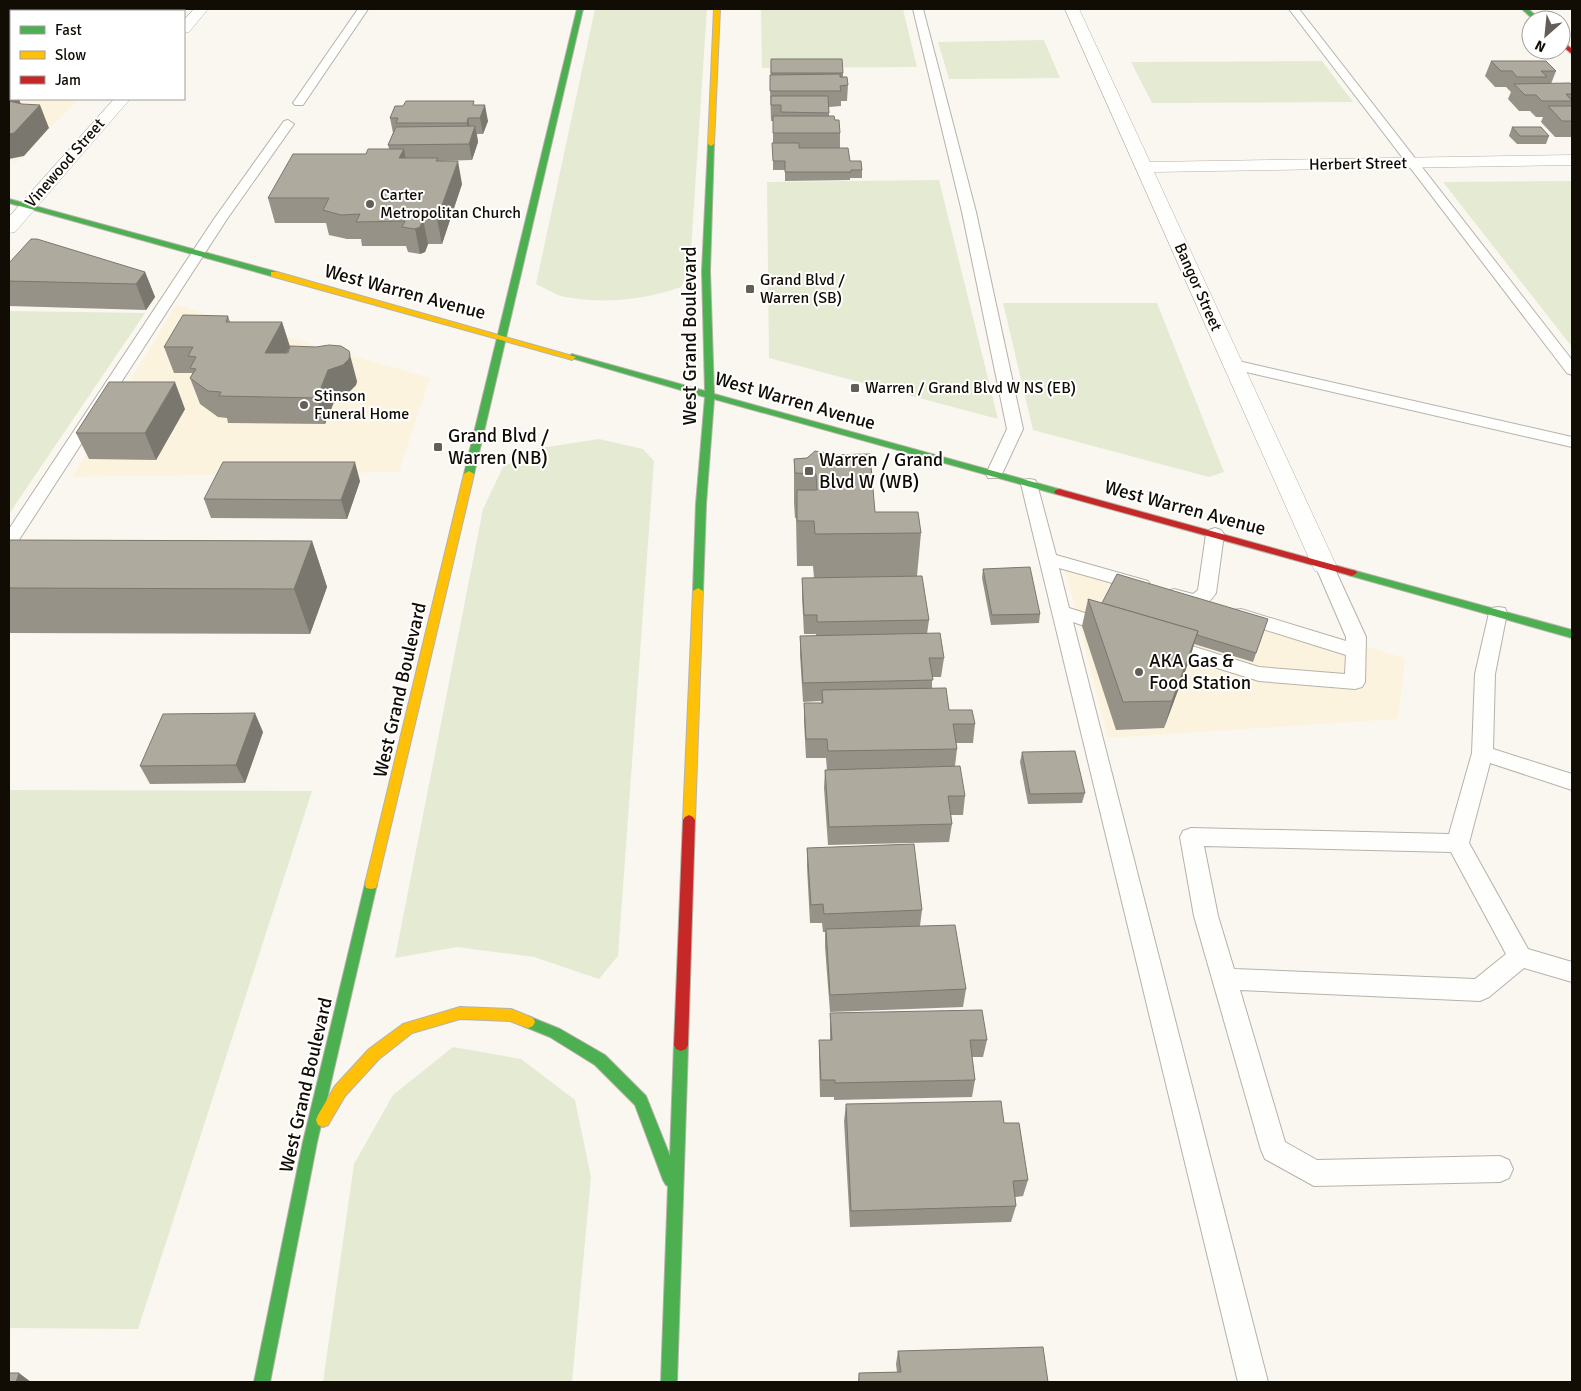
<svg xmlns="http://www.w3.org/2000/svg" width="1581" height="1391" font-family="Signika,sans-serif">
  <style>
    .built { fill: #fcf3df }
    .green { fill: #e4ebd2 }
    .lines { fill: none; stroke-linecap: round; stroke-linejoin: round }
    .lane-casing { stroke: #b6b2aa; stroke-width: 2 }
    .street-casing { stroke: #b6b2aa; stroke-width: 1 }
    .fast-casing { stroke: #b6b2aa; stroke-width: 2 }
    .slow-casing { stroke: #b6b2aa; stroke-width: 2 }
    .jam-casing { stroke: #b6b2aa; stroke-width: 2 }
    .lane { fill: #fefefd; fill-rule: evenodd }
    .street { fill: #fefefd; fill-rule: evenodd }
    .fast { fill: #4caf50; fill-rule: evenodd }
    .slow { fill: #ffc107; fill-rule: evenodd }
    .jam { fill: #c62828; fill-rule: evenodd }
    .wall { fill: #969288 }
    .shaded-wall { fill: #7a776f }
    .building { fill: #afaa9e; stroke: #7a776f }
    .poi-dot { fill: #635f57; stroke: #fff; stroke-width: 2 }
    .labels { text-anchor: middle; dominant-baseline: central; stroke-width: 4; stroke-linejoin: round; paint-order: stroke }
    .far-street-label { font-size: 16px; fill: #120d04; stroke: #fff }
    .far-poi-label { font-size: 16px; fill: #120d04; stroke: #fff; text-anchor: start }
    .street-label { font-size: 19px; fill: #120d04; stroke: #fff }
    .poi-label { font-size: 19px; fill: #120d04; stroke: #fff; text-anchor: start }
  </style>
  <rect width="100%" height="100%" fill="#faf7f0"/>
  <!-- built -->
  <g class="built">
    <polygon points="9,81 11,81 11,99 78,99 17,162 9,160"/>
    <polygon points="176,305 430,378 399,472 72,477"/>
    <polygon points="1062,557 1405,658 1398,719 1108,738"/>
  </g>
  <!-- green -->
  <g class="green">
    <path d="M595,9h112l-17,256 -9,22c-36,13 -78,17 -116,10 -10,-2 -20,-9 -29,-13z"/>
    <polygon points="761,9 903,9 917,67 762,68"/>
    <polygon points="1044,40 1060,78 949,79 938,42"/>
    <polygon points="1322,61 1353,102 1152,103 1131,62"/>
    <polygon points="939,180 998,419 769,358 767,182"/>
    <polygon points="1572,181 1572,347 1443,182"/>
    <polygon points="1003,303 1157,303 1224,472 1209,477 1033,430"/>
    <polygon points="9,311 145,313 9,514"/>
    <polygon points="599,439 643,449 654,461 618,956 599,979 534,957 457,947 395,958 483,509 503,467 534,449"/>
    <polygon points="9,790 312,791 138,1329 9,1328"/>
    <polygon points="453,1047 521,1059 575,1100 591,1177 572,1382 323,1382 354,1164 393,1095"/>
  </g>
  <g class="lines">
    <defs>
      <g id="lane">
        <polygon points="358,9 368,9 303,105 295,105 293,103"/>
        <polygon points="913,9 923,9 976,212 1023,429 1002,474 1000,478 988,478 986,474 1007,429 962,212"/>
        <polygon points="1289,9 1299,9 1572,360 1572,375 1567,373"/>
        <rect x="9" y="74" width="2" height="7"/>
        <polygon points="288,120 294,124 227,219 15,546 9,548 9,529 214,219 284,121"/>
        <polygon points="1234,360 1572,437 1572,447 1229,368 1226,365 1229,362"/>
        <polygon points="1029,479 1035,480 1037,484 1056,555 1148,581 1150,585 1148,589 1141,591 1059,568 1069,608 1117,623 1120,628 1117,633 1110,635 1073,622 1268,1382 1238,1382 1021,484 1023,480"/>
        <path d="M1215,528l6,2 3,4 -8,59c-13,21 -30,12 -49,6l-2,-4 2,-4 7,-2 19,5 5,-4 8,-56 3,-4z"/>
        <polygon points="1324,559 1330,561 1333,565 1366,637 1365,682 1362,687 1355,689 1259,681 1159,650 1156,645 1159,640 1166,638 1259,667 1345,674 1346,655 1234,620 1232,615 1234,610 1241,609 1346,641 1346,637 1315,565 1318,561"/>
        <path d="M1498,607l7,1 2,5 -12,61 -2,75 79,25v16l-82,-27 -21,80 59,106 44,13v20l-48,-14 -35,29 -9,4 -240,-11 45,152 32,18 183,-4 9,4 4,9 -4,9 -9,4 -186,4 -49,-27 -4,-9 -67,-234 -14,-79 3,-6 8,-3 258,6 23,-81 3,-79 14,-61 2,-5zM1204,846l247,6 55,102 -31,25 -241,-10 -16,-53z"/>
      </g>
      <g id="street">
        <polygon points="194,9 208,9 189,32 184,33 184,20"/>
        <polygon points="1065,9 1079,9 1150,162 1572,155 1572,165 1154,172 1336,565 1333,571 1324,573 1315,571 1312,565"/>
        <polygon points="114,99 130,99 15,232 9,233 9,217"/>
      </g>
      <g id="fast">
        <polygon points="577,9 583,9 474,474 469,477 464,474"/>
        <polygon points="1522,9 1528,9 1541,20 1534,20"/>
        <polygon points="711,142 714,144 710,271 714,394 1062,490 1064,492 1062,494 1056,494 714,399 706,504 703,591 702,593 694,593 693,591 696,504 705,397 568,357 572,354 575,355 705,391 702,271 708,144"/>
        <polygon points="9,199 277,272 278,274 271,276 9,203"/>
        <polygon points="1352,570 1572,630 1572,638 1348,575 1347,573"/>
        <polygon points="371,879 376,880 377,884 317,1142 270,1382 254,1382 303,1142 365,884 366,880"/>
        <polygon points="528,1016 560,1029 605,1055 646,1096 670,1156 674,1045 676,1041 681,1039 686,1041 688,1045 677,1382 661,1382 668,1186 666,1185 663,1180 635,1105 595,1065 550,1037 523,1026 521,1022 523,1018"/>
      </g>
      <g id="slow">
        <polygon points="714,9 720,9 714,144 711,146 708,144"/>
        <polygon points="271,272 277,272 576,357 572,360 569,359 271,276"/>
        <polygon points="469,471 474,474 377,884 376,888 371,889 366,888 365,884 464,474"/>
        <polygon points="698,588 703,591 695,820 693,823 685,823 683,820 693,591"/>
        <polygon points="460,1007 511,1009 533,1018 535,1022 533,1026 528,1028 510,1021 460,1019 412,1033 379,1059 345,1096 328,1125 323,1127 318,1125 316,1120 318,1115 335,1086 369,1049 403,1024"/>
      </g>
      <g id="jam">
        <polygon points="1561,40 1572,49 1572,54 1561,45"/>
        <polygon points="1059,489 1356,571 1357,573 1352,576 1056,494 1054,492 1056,490"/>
        <polygon points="689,815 693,817 695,820 688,1045 686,1049 681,1051 676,1049 674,1045 683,820 685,817"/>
      </g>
    </defs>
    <!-- lane casing -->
    <use href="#lane" class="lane-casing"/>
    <!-- street casing -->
    <use href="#street" class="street-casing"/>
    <!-- fast casing -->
    <use href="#fast" class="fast-casing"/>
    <!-- slow casing -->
    <use href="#slow" class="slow-casing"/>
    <!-- jam casing -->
    <use href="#jam" class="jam-casing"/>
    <!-- lane -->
    <use href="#lane" class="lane"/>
    <!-- street -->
    <use href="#street" class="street"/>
    <!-- fast -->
    <use href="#fast" class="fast"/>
    <!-- slow -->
    <use href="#slow" class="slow"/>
    <!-- jam -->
    <use href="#jam" class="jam"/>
  </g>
  <!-- wall -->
  <g class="wall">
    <polygon points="34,9 90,9 87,11 31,11"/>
    <polygon points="771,59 843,73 843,77 848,85 847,101 841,101 841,106 829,107 829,116 835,120 840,133 840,148 850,161 862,170 862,178 850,178 850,180 785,181 785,170 773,170 773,121 771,121 770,90"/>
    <polygon points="1491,61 1556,71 1551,84 1572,85 1572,137 1555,137 1541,122 1543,117 1536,117 1530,111 1519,111 1508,99 1511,92 1506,87 1495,87 1485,76"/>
    <polygon points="475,105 488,121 483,134 477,134 478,142 472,160 438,161 462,184 442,244 428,244 425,252 420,254 408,252 406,246 362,246 361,239 347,239 329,235 326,223 275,223 268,198 366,154 389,149 388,145 393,133 390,118 403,106"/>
    <polygon points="1512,127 1549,136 1546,144 1517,144 1509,136"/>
    <polygon points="9,263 145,272 155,297 146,310 9,306"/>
    <polygon points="228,316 230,322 282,322 290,347 287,353 357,381 356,385 350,391 336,397 325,424 228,423 227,418 218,417 200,404 190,378 192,374 192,373 174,373 164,347"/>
    <polygon points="185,409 156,460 89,459 76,433"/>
    <polygon points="827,455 875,512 921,533 917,576 929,620 927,634 944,658 941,677 932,677 932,688 949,710 975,724 973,743 956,743 957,749 955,766 965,796 963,815 951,815 952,824 949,842 828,845 824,788 825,770 827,770 826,758 806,758 804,722 804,703 821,703 821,701 803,702 800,655 800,636 816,636 816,634 804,634 802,597 802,578 814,578 813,566 797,566 796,518 795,518 794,503 794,459 807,458"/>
    <polygon points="360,481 347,519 211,518 204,499"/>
    <polygon points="9,540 312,541 327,587 310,634 9,633"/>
    <polygon points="983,569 1040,614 1039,623 991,625 982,578"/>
    <polygon points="1088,599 1102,603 1268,619 1253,662 1194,644 1190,658 1164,728 1116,730 1082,626"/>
    <polygon points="263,732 245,783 150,784 140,766"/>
    <polygon points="1022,752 1085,793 1082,803 1028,804 1020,762"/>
    <polygon points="807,848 922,910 920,926 966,989 963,1007 830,1012 825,947 825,932 823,932 822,923 810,923 807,867"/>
    <polygon points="830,1013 987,1040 983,1057 972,1057 975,1080 972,1097 834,1100 834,1097 820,1097 819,1058 819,1040 830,1040"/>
    <polygon points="846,1104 1004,1123 1028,1180 1023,1196 1015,1197 1016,1206 1011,1222 850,1227 844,1121"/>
    <polygon points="898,1351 1048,1382 858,1382 859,1373 897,1372 896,1364"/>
  </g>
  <!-- shaded-wall -->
  <g class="shaded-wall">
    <polygon points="69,9 90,9 87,11 70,11"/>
    <polygon points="11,88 11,99 19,99 23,110 9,117 9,89"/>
    <polygon points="40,105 49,128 24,156 9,159 9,134"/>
    <polygon points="485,105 488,121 483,134 480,118"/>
    <polygon points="468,118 471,134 469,139 467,123"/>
    <polygon points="475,126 478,142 472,160 469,144"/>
    <polygon points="404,149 408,173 399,158"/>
    <polygon points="458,161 462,184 442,244 437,219"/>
    <polygon points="423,219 428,244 425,252 420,254 415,229"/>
    <polygon points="145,272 155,297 146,310 136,284"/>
    <polygon points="282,322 290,347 273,379 265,353"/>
    <polygon points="349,351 357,381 356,385 350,391 336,397 325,424 317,398 328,370"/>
    <polygon points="175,382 185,409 156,460 145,433"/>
    <polygon points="355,462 360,481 347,519 341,500"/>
    <polygon points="312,541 327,587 310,634 294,589"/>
    <polygon points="1198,631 1190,658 1164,728 1172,701"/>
    <polygon points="255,713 263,732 245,783 236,765"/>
    <polygon points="19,1373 31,1382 16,1382"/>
  </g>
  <!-- building -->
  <g class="building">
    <polygon points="34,9 42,9 42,11 31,11"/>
    <polygon points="771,59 842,59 843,73 771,73"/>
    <polygon points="1491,61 1546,61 1556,71 1541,71 1547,77 1517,77 1512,71 1501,71"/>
    <polygon points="840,74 840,77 847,77 848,85 840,86 841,91 770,91 770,75"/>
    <polygon points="1570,83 1572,85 1572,94 1566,94 1572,101 1542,101 1536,95 1525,95 1514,84"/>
    <polygon points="771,96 828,96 829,113 781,112 781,105 771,105"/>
    <polygon points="9,101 22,104 40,105 14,133 9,134"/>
    <polygon points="406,101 474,101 473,105 485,105 480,118 468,118 467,123 396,123 398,118 390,118 395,106 403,106"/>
    <polygon points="1548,106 1572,106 1572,121 1562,121"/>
    <polygon points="773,116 834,116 835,120 839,120 840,133 773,133"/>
    <polygon points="475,126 469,144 388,145 396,127"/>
    <polygon points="1512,127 1541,127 1549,136 1520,136"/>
    <polygon points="772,143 799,143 799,148 848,148 850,161 861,161 862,170 851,170 851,172 785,172 785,161 773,161"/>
    <polygon points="368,149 404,149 399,158 438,158 436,161 458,161 437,219 423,219 420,227 415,229 402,227 405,221 356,222 360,214 341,215 323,210 329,198 268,198 293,154 366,154"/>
    <polygon points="31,239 37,239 145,272 136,284 9,281 9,263"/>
    <polygon points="183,315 228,316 226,322 282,322 265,353 288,353 290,346 316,347 329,345 341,346 349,351 350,354 349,359 343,365 328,370 317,398 219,396 221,392 208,391 190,378 196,369 190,368 196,357 188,356 193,347 164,347"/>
    <polygon points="109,382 175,382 145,433 76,433"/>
    <polygon points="815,451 827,453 827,455 870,454 875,512 918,512 921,533 815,534 814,521 797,521 797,490 817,490 816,474 795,473 794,459 807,458"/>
    <polygon points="223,462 355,462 341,500 204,499"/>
    <polygon points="9,540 312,541 294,589 9,588"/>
    <polygon points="1030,567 1040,614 992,615 983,569"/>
    <polygon points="1117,574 1268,619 1256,653 1197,635 1198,631 1102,603"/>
    <polygon points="922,576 929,620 817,622 817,615 804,615 802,578"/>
    <polygon points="1088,599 1198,631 1172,701 1123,702"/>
    <polygon points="940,633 944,658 929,658 933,680 803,683 800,636"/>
    <polygon points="946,688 949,710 972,710 975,724 953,724 957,749 828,751 827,739 806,739 804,703 823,703 822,690"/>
    <polygon points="255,713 236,765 140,766 163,714"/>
    <polygon points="1075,751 1085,793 1030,794 1022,752"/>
    <polygon points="960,766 965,796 948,796 952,824 829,827 825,770"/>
    <polygon points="914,844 922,910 824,914 823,904 811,905 807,848"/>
    <polygon points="955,925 966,989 830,995 826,929"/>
    <polygon points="982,1010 987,1040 970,1040 975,1080 835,1083 835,1080 821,1080 819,1040 832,1040 830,1013"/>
    <polygon points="1001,1101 1004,1123 1019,1123 1028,1180 1013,1181 1016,1206 851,1211 846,1104"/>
    <polygon points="1043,1347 1048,1382 859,1382 859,1373 901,1372 898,1351"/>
    <polygon points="9,1373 19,1373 16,1382 9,1382"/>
  </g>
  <!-- markers -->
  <g class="poi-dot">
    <circle cx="370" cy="204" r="5"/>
    <rect x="745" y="284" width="10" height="10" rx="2.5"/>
    <rect x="850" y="383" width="10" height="10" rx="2.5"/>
    <circle cx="304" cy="405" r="5"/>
    <rect x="433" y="442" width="10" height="10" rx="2.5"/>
    <rect x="804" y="466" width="10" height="10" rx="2.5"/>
    <circle cx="1139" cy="672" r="5"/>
  </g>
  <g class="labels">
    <!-- far-street labels -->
    <g class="far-street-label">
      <text transform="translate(65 163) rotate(-49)">Vinewood Street</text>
      <text transform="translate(1358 164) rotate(-1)">Herbert Street</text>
      <text transform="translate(1198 287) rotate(66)">Bangor Street</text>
    </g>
    <!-- far-poi labels -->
    <g class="far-poi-label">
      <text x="380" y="195">Carter<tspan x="380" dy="18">Metropolitan Church</tspan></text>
      <text x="760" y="280">Grand Blvd /<tspan x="760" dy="18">Warren (SB)</tspan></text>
      <text x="865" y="388">Warren / Grand Blvd W NS (EB)</text>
      <text x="314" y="396">Stinson<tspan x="314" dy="18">Funeral Home</tspan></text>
    </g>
    <!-- street labels -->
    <g class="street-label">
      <text transform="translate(405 292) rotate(15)">West Warren Avenue</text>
      <text transform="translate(690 336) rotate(-90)">West Grand Boulevard</text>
      <text transform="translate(795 401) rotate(16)">West Warren Avenue</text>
      <text transform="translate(1185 508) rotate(15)">West Warren Avenue</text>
      <text transform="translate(400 690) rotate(-77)">West Grand Boulevard</text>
      <text transform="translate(306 1085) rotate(-77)">West Grand Boulevard</text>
    </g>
    <!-- poi labels -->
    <g class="poi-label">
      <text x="448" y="436">Grand Blvd /<tspan x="448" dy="22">Warren (NB)</tspan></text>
      <text x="819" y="460">Warren / Grand<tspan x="819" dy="22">Blvd W (WB)</tspan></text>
      <text x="1149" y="661">AKA Gas &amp;<tspan x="1149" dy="22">Food Station</tspan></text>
    </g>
  </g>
  <!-- border -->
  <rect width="1581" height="1391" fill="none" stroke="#120d04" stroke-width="20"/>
  <!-- legend -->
  <rect x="10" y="10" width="175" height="90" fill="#ffffff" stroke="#a09e9b"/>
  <rect x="20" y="26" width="25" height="8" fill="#4caf50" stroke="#a09e9b"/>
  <text x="55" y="35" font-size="15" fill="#120d04">Fast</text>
  <rect x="20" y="51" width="25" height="8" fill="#ffc107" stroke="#a09e9b"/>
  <text x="55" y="60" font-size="15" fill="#120d04">Slow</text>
  <rect x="20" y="76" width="25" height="8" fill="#c62828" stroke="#a09e9b"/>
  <text x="55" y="85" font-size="15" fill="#120d04">Jam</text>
  <!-- north arrow -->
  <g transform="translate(1546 35) rotate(207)"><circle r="24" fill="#ffffff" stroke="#a09e9b"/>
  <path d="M0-4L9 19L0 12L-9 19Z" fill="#635f57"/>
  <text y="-8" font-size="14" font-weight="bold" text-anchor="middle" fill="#120d04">N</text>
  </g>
</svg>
